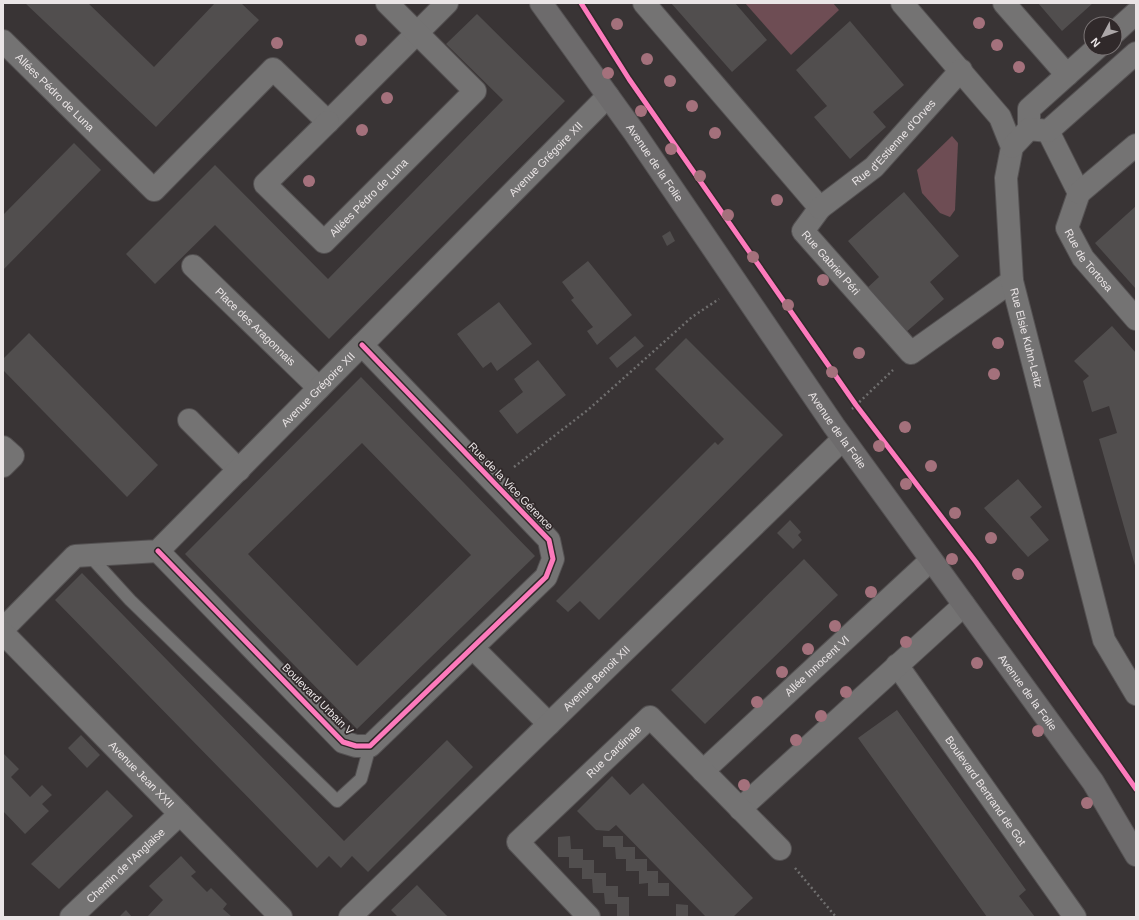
<svg xmlns="http://www.w3.org/2000/svg" width="1139" height="920" font-family="Helvetica,sans-serif">
  <style>
    .green { fill: #6e4d54 }
    .building { fill: #514e4e; fill-rule: evenodd }
    .lines { fill: none; stroke-linecap: round; stroke-linejoin: round }
    .lane-casing { stroke: #545152; stroke-width: 14 }
    .street-casing { stroke: #545152; stroke-width: 24 }
    .secondary-casing { stroke: #545152; stroke-width: 24 }
    .path { stroke: #706f6f; stroke-width: 2.5; stroke-dasharray: 2 3; stroke-linecap: butt }
    .lane { stroke: #747373; stroke-width: 12 }
    .street { stroke: #747373; stroke-width: 22 }
    .secondary { stroke: #6d6b6c; stroke-width: 22 }
    .cycleway-casing { stroke: #30292a; stroke-width: 8 }
    .cycleway { stroke: #fd7abc; stroke-width: 5 }
    .tree { fill: #a4717c }
    .labels { text-anchor: middle; dominant-baseline: central; stroke-width: 3.5; stroke-linejoin: round; paint-order: stroke }
    .street-label { font-size: 11px; fill: #eae5e6; stroke: #30292a }
  </style>
  <rect width="100%" height="100%" fill="#393435"/>
  <!-- green -->
  <g class="green">
    <polygon points="745,3 833,3 839,10 791,55"/>
    <polygon points="952,136 958,143 955,210 950,217 940,213 922,193 917,170"/>
  </g>
  <!-- building -->
  <g class="building">
    <polygon points="25,3 88,3 154,67 215,3 241,3 259,20 156,127"/>
    <polygon points="671,3 735,3 767,40 732,72"/>
    <polygon points="1038,3 1093,3 1062,31"/>
    <polygon points="477,14 565,101 329,339 215,225 155,284 126,254 215,165 328,279 503,100 446,44"/>
    <polygon points="850,21 904,85 873,112 886,127 850,159 814,117 827,106 796,70"/>
    <polygon points="74,143 101,170 3,270 3,215"/>
    <polygon points="904,192 959,256 930,282 944,299 905,333 866,289 879,277 848,241"/>
    <polygon points="1136,206 1136,289 1095,243"/>
    <polygon points="670,231 675,241 667,246 662,236"/>
    <polygon points="588,261 632,315 597,345 587,331 593,327 571,300 574,298 562,282"/>
    <polygon points="499,302 532,344 497,371 491,362 483,368 457,334"/>
    <polygon points="1112,326 1136,353 1136,569 1099,439 1117,433 1109,406 1092,412 1083,381 1089,376 1074,361"/>
    <polygon points="29,333 158,465 127,497 3,370 3,359"/>
    <polygon points="635,336 644,346 617,368 609,358"/>
    <polygon points="686,338 783,435 599,620 580,601 568,612 556,601 715,442 718,445 724,439 655,369"/>
    <polygon points="538,360 566,395 517,434 499,411 523,392 514,379"/>
    <path d="M361,377l174,179 -178,173 -172,-175zM362,443l109,112 -114,111 -109,-112z"/>
    <polygon points="1018,479 1042,507 1030,517 1049,540 1028,557 984,508"/>
    <polygon points="790,520 801,532 798,535 802,540 793,549 777,533"/>
    <polygon points="804,559 838,595 705,724 671,690"/>
    <polygon points="82,573 344,841 447,740 473,767 368,872 352,856 341,868 329,856 317,868 55,600"/>
    <polygon points="897,710 1026,890 1019,896 1035,917 987,917 858,738"/>
    <polygon points="81,735 100,755 87,768 68,748"/>
    <polygon points="3,753 19,769 11,777 30,797 42,785 52,795 42,804 49,811 25,834 3,811"/>
    <polygon points="612,776 630,795 643,783 753,898 733,917 706,917 616,825 609,831 596,830 577,811"/>
    <polygon points="107,790 133,816 59,889 31,864"/>
    <polygon points="570,836 571,849 583,849 583,860 594,860 594,873 606,873 606,886 618,886 618,897 629,897 629,917 617,917 617,904 605,904 604,893 593,893 592,879 582,879 582,868 569,868 569,857 558,857 558,837"/>
    <polygon points="603,836 623,836 623,847 635,847 635,859 647,859 647,871 658,871 658,883 669,883 669,896 648,896 648,883 639,884 639,871 626,871 626,859 616,859 615,847 603,847"/>
    <polygon points="181,856 196,872 191,876 207,892 211,888 227,904 223,909 232,917 147,917 163,900 149,886"/>
    <polygon points="417,885 446,915 449,917 398,917 391,910"/>
    <polygon points="676,904 688,905 688,917 676,917"/>
    <polygon points="126,910 132,917 119,917"/>
  </g>
  <g class="lines">
    <defs>
      <polyline id="lane" points="89,555 130,600 337,801 361,779 370,746"/>
      <g id="street">
        <path id="s1" d="M644,3l176,205 -17,23 108,122 101,-72"/>
        <path id="s2" d="M902,3l98,114 12,30 -6,31 6,103 92,359 32,54"/>
        <polyline points="1004,3 1067,75"/>
        <polyline points="1115,32 1136,13"/>
        <path id="s3" d="M3,41l151,149 119,-121 55,53 119,-119"/>
        <path id="s4" d="M328,122l-63,62 59,58 151,-151 -88,-88"/>
        <polyline points="1029,129 1029,109 1097,48"/>
        <polyline points="1048,131 1079,193"/>
        <polyline points="1012,147 1029,129 1048,131 1136,53"/>
        <path id="s5" d="M1079,193l-12,35 16,30 53,61"/>
        <polyline points="1079,193 1136,145"/>
        <path id="s6" d="M820,208l54,-41 87,-97"/>
        <path id="s7" d="M193,266l126,122"/>
        <polyline points="189,420 239,470"/>
        <polyline points="3,447 13,456 3,466"/>
        <polyline points="158,551 343,742 356,746 370,746 546,577 553,559 549,540 362,345"/>
        <path id="s8" d="M3,629l72,-73 83,-5 450,-455"/>
        <path id="s9" d="M3,633l278,284"/>
        <polyline points="473,648 549,724"/>
        <path id="s10" d="M897,665l178,252"/>
        <path id="s11" d="M703,771l228,-211"/>
        <polyline points="740,809 964,605"/>
        <path id="s12" d="M71,917l109,-103"/>
        <path id="s13" d="M350,917l493,-478"/>
        <path id="s14" d="M589,917l-71,-75 132,-125 130,132"/>
      </g>
      <g id="secondary">
        <path id="s15" d="M541,3l93,129 200,294 259,356 43,73"/>
      </g>
    </defs>
    <!-- lane casing -->
    <use href="#lane" class="lane-casing"/>
    <!-- street casing -->
    <use href="#street" class="street-casing"/>
    <!-- secondary casing -->
    <use href="#secondary" class="secondary-casing"/>
    <!-- path -->
    <g class="path">
      <polyline points="852,409 893,370"/>
      <polyline points="514,467 589,409 692,317 719,299"/>
      <polyline points="795,868 836,917"/>
    </g>
    <!-- lane -->
    <use href="#lane" class="lane"/>
    <!-- street -->
    <use href="#street" class="street"/>
    <!-- secondary -->
    <use href="#secondary" class="secondary"/>
    <defs>
      <g id="cycleway">
        <polyline points="581,3 629,79 856,405 976,562 1136,789"/>
        <polyline points="158,551 343,742 356,746 370,746 546,577 553,559 549,540 362,345"/>
      </g>
    </defs>
    <!-- cycleway casing -->
    <use href="#cycleway" class="cycleway-casing"/>
    <!-- cycleway -->
    <use href="#cycleway" class="cycleway"/>
  </g>
  <!-- trees -->
  <g class="tree">
    <circle cx="979" cy="23" r="6"/>
    <circle cx="617" cy="24" r="6"/>
    <circle cx="361" cy="40" r="6"/>
    <circle cx="277" cy="43" r="6"/>
    <circle cx="997" cy="45" r="6"/>
    <circle cx="647" cy="59" r="6"/>
    <circle cx="1019" cy="67" r="6"/>
    <circle cx="608" cy="73" r="6"/>
    <circle cx="670" cy="81" r="6"/>
    <circle cx="387" cy="98" r="6"/>
    <circle cx="692" cy="106" r="6"/>
    <circle cx="641" cy="111" r="6"/>
    <circle cx="362" cy="130" r="6"/>
    <circle cx="715" cy="133" r="6"/>
    <circle cx="671" cy="149" r="6"/>
    <circle cx="700" cy="176" r="6"/>
    <circle cx="309" cy="181" r="6"/>
    <circle cx="777" cy="200" r="6"/>
    <circle cx="728" cy="215" r="6"/>
    <circle cx="753" cy="257" r="6"/>
    <circle cx="823" cy="280" r="6"/>
    <circle cx="788" cy="305" r="6"/>
    <circle cx="998" cy="343" r="6"/>
    <circle cx="859" cy="353" r="6"/>
    <circle cx="832" cy="372" r="6"/>
    <circle cx="994" cy="374" r="6"/>
    <circle cx="905" cy="427" r="6"/>
    <circle cx="879" cy="446" r="6"/>
    <circle cx="931" cy="466" r="6"/>
    <circle cx="906" cy="484" r="6"/>
    <circle cx="955" cy="513" r="6"/>
    <circle cx="991" cy="538" r="6"/>
    <circle cx="952" cy="559" r="6"/>
    <circle cx="1018" cy="574" r="6"/>
    <circle cx="871" cy="592" r="6"/>
    <circle cx="835" cy="626" r="6"/>
    <circle cx="906" cy="642" r="6"/>
    <circle cx="808" cy="649" r="6"/>
    <circle cx="977" cy="663" r="6"/>
    <circle cx="782" cy="672" r="6"/>
    <circle cx="846" cy="692" r="6"/>
    <circle cx="757" cy="702" r="6"/>
    <circle cx="821" cy="716" r="6"/>
    <circle cx="1038" cy="731" r="6"/>
    <circle cx="796" cy="740" r="6"/>
    <circle cx="744" cy="785" r="6"/>
    <circle cx="1087" cy="803" r="6"/>
  </g>
  <g class="labels">
    <!-- street labels -->
    <g class="street-label">
      <text stroke="none"><textPath href="#s3" startOffset="73">Allées Pédro de Luna</textPath></text>
      <text stroke="none"><textPath href="#s6" startOffset="99">Rue d'Estienne d'Orves</textPath></text>
      <text stroke="none"><textPath href="#s8" startOffset="737">Avenue Grégoire XII</textPath></text>
      <text stroke="none"><textPath href="#s15" startOffset="196">Avenue de la Folie</textPath></text>
      <text stroke="none"><textPath href="#s4" startOffset="234">Allées Pédro de Luna</textPath></text>
      <text stroke="none"><textPath href="#s5" startOffset="76">Rue de Tortosa</textPath></text>
      <text stroke="none"><textPath href="#s1" startOffset="341">Rue Gabriel Péri</textPath></text>
      <text stroke="none"><textPath href="#s7" startOffset="87">Place des Aragonnais</textPath></text>
      <text stroke="none"><textPath href="#s2" startOffset="376">Rue Elsie Kuhn-Leitz</textPath></text>
      <text stroke="none"><textPath href="#s8" startOffset="413">Avenue Grégoire XII</textPath></text>
      <text stroke="none"><textPath href="#s15" startOffset="520">Avenue de la Folie</textPath></text>
      <text transform="translate(511 486) rotate(46)">Rue de la Vice Gérence</text>
      <text stroke="none"><textPath href="#s11" startOffset="155">Allée Innocent VI</textPath></text>
      <text stroke="none"><textPath href="#s13" startOffset="343">Avenue Benoit XII</textPath></text>
      <text stroke="none"><textPath href="#s15" startOffset="844">Avenue de la Folie</textPath></text>
      <text transform="translate(318 699) rotate(45)">Boulevard Urbain V</text>
      <text stroke="none"><textPath href="#s14" startOffset="235">Rue Cardinale</textPath></text>
      <text stroke="none"><textPath href="#s9" startOffset="198">Avenue Jean XXII</textPath></text>
      <text stroke="none"><textPath href="#s10" startOffset="154">Boulevard Bertrand de Got</textPath></text>
      <text stroke="none"><textPath href="#s12" startOffset="75">Chemin de l'Anglaise</textPath></text>
    </g>
  </g>
  <!-- border -->
  <rect width="1139" height="920" fill="none" stroke="#eae5e6" stroke-width="8"/>
  <!-- north arrow -->
  <g transform="translate(1103 36) rotate(229)"><circle r="19" fill="#30292a" stroke="#7a7475"/>
  <path d="M0-3L7 15L0 10L-7 15Z" fill="#aca7a8"/>
  <text y="-6" font-size="11" font-weight="bold" text-anchor="middle" fill="#eae5e6">N</text>
  </g>
</svg>
